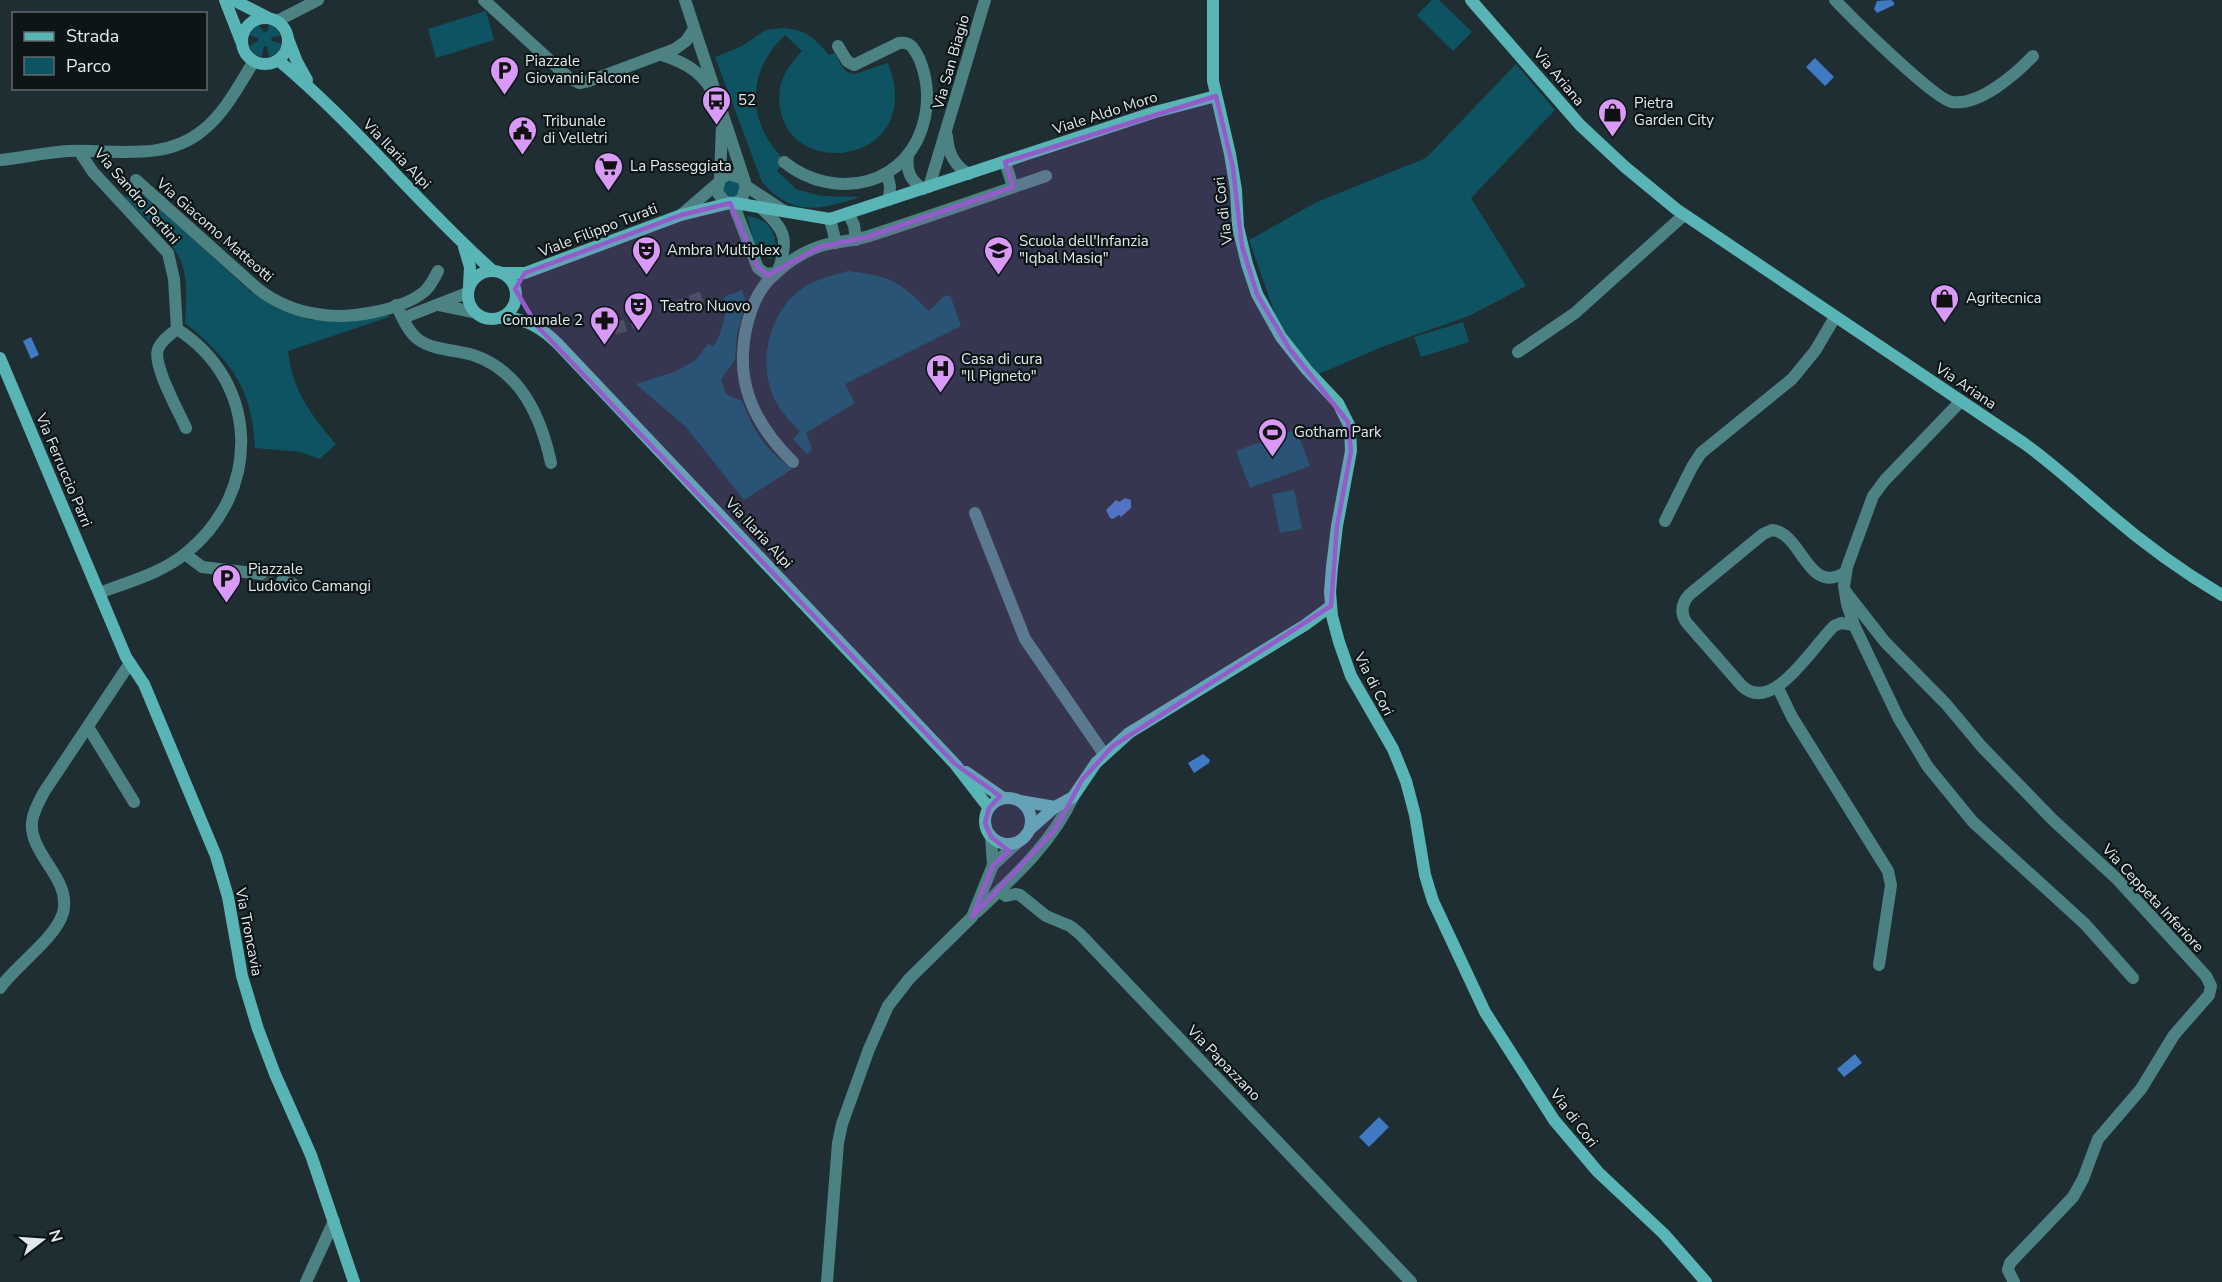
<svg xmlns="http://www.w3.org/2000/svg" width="2222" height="1282" font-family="'Nunito Sans',sans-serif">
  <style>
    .green { fill: #0e5361 }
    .water { fill: #407ac2 }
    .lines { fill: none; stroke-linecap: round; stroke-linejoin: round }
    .street-tunnel { stroke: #3c4a4e; stroke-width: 12; stroke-dasharray: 12 6; stroke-linecap: butt }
    .street { stroke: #4d8283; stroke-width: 12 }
    .secondary { stroke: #59b4b5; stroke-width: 12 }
    .marked { fill: #945cca; fill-opacity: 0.2; stroke: #945cca; stroke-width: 4.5; stroke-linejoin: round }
    .labels { text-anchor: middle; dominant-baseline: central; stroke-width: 4.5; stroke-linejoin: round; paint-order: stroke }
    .poi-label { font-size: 15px; fill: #e0eaec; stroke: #0e1517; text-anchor: start }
    .street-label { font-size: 15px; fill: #e0eaec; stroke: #0e1517 }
  </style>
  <rect width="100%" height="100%" fill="#1f2e32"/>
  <!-- green -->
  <g class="green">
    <polygon points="1432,0 1439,0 1472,32 1453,51 1417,15"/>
    <polygon points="486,11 494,40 436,58 428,29"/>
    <path d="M269,24l5,2 7,9 -10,3 1,3 10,3c-2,7 -6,10 -13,13l-2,-11h-3l-2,11 -8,-3 -5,-8 9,-5v-3l-9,-3 4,-7 6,-3 5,7 4,-1z"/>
    <path d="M783,28c24,2 30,9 46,27l6,-2c5,10 8,20 20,21l33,-11c38,98 -91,118 -107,50 -6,-28 3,-42 21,-62l-17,-16c-39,37 -39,88 0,125l-8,11 19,18 25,7 39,1c-41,13 -67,20 -98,-15l-47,-125 25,-10 26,-17z"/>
    <polygon points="1516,64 1555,110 1471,198 1526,286 1469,316 1384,346 1319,374 1291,342 1275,314 1249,240 1317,202 1426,158"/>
    <polygon points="726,180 735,180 740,185 740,193 734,198 726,197 722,186"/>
    <path d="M135,192l12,5 103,94 26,17 35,12h28l47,-9 3,6 -101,34c4,39 23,64 48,93l-16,15 -20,-7 -45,-4c-1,-12 -2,-25 -5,-37 -8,-37 -36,-65 -65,-88 1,-21 4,-47 -6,-66 -12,-23 -36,-41 -54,-59l4,-5z"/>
    <path d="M747,216c23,2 35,22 25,43 -18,-6 -20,-26 -25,-43z"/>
    <path d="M848,271c43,5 51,10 81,40l14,-14 7,-2 11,31 -116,58 10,19 -49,30 6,16 -5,5 -14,-15 7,-7c-7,-8 -15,-16 -21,-25 -22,-34 -14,-84 15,-112 15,-14 35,-19 54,-24z"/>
    <path d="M742,290l4,12 -9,32 -2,25 -14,21 5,14 16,7c14,34 21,46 50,68l-48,31 -58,-73 -50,-43 38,-12 22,-12 12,-16 6,2c9,-16 13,-31 10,-49z"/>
    <polygon points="1463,322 1469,342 1421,357 1414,337"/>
    <polygon points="1296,429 1310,466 1250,488 1236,451"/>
    <polygon points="1294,490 1302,529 1280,533 1272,494"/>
  </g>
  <!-- water -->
  <g class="water">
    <polygon points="1891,0 1894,2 1894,5 1877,13 1874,9 1877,1"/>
    <polygon points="1815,58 1834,77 1825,86 1806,67"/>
    <polygon points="31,337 39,355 31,359 23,341"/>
    <polygon points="1125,498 1131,500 1131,508 1121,517 1119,515 1113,519 1110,518 1106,510 1116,500 1119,502"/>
    <polygon points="1203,754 1210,760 1209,763 1194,773 1188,763"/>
    <polygon points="1855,1054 1862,1063 1844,1077 1837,1069"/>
    <polygon points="1379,1117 1389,1127 1369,1147 1359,1137"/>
  </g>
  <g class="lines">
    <!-- street-tunnel -->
    <g class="street-tunnel">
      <polyline points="674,308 702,297"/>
      <polyline points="614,329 647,318"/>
      <polyline points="261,574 282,581"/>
    </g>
    <!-- street -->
    <g class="street">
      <polyline points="484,0 569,78 579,83 589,81 675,49 686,41 694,29"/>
      <polyline points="685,0 745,182"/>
      <path d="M1835,0c16,17 100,100 117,102 27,4 63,-27 81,-46"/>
      <polyline points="277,21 318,0"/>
      <path d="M662,55c21,7 37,15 49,34"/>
      <path d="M947,136c1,16 7,30 22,38"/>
      <path d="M79,151l14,21 75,81 6,26 3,50c-7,6 -16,12 -19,20 -6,16 21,63 28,79"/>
      <path d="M908,155c-2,16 2,25 15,34"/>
      <path d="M0,160c23,-2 46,-8 69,-9 44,-2 95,11 133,-20 23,-18 37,-46 52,-70"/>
      <path d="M784,162c51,41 127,24 141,-45 4,-20 2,-40 -6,-59 -5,-9 -8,-17 -20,-15l-45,22 -7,-4 -9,-15"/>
      <polyline points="1005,162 1013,187"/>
      <polyline points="887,173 890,186 889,200"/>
      <polyline points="720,179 728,174 742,178 746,186 742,199 735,203 725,202 717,192 720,179 722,124"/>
      <path d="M136,180l122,109c17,13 38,22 59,25 30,6 84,-3 108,-23 6,-6 9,-12 13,-20"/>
      <polyline points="746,186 784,211"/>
      <polyline points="929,187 985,0"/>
      <polyline points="733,203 758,268 766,274 775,273"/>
      <path d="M761,208c25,22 28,32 17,63"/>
      <polyline points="848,213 854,225 856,240"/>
      <polyline points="681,215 718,183"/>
      <polyline points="830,219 836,243"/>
      <path d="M396,305c6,12 12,27 23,35 14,10 37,10 54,15 48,16 68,62 78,108"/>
      <polyline points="439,305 473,312"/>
      <polyline points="403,318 467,293"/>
      <polyline points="1518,352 1575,313 1684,215"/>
      <polyline points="1961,401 1885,480 1873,496 1847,567 1844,586 1847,604 1854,625 1899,719 1928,767 1973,822 2085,924 2133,978"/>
      <path d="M793,462c-31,-30 -52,-65 -50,-108 1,-27 10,-61 31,-79 13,-13 32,-25 50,-30 15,-4 30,-4 45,-9 59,-19 118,-40 177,-60"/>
      <polyline points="975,513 1025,639 1104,754"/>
      <polyline points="1665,521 1692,467 1701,453 1792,379 1815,351 1835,317"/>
      <polyline points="185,554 202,567 261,574"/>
      <path d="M1846,572c-39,25 -43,-39 -74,-42l-9,4 -74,61c-7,8 -9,17 -3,27l56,64c31,29 71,-40 92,-60l7,-3 13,2"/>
      <polyline points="282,581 293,584"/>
      <polyline points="1845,591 1885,642 1946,704 1982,747 2053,820 2116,878 2206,976 2211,986 2209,995 2174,1035 2141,1089 2098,1139 2083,1179 2073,1197 2010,1263 2008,1270 2014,1282"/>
      <path d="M99,593c29,-11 63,-20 87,-40 76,-61 74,-171 -9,-224"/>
      <polyline points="1778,688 1792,717 1888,871 1891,885 1879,965"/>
      <polyline points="88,727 134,802"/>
      <polyline points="993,865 1017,843"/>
      <polyline points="999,891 1006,896 1015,894 1020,895 1046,916 1070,926 1080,934 1411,1282"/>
      <path d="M977,912c36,-34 76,-70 96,-115"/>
      <path d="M0,988c16,-23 55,-49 63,-75 9,-35 -34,-58 -31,-91 1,-10 7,-21 12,-30l86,-129"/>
      <polyline points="306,1282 334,1221"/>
      <polyline points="827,1282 838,1143 842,1124 869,1049 888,1006 909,979 972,917 993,865 991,837"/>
    </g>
    <!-- secondary -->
    <g class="secondary">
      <polyline points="225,0 241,41"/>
      <polyline points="233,0 267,17"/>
      <polyline points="1213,0 1213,81 1230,154 1236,190 1238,227 1247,264 1257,294 1281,337 1307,370 1338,403 1350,427 1351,451 1337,526 1332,567 1330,592 1332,616 1339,642 1351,676 1393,749 1406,781 1415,815 1425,875 1433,901 1485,1012 1554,1120 1598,1172 1664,1234 1706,1282"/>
      <path d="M1471,0l109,125 45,42 51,42 349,235c29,21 55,45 82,68 36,31 74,59 115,83"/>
      <circle cx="265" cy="41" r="23"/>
      <polyline points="288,39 297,62 307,80"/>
      <path d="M278,60c77,64 140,144 215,211"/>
      <polyline points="735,203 830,219 1155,112 1216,96"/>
      <polyline points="464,247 470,267 469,285"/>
      <circle cx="492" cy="295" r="24"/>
      <polyline points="502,273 525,273 681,215 730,203"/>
      <path d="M502,317c24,2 39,10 56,27l397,420 34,44"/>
      <polyline points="0,358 126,657 144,684 216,856 228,897 242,976 258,1029 275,1074 311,1155 354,1282"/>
      <polyline points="966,772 1003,798"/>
      <circle cx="1008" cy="821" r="23"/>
      <polyline points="1020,801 1055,807"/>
      <polyline points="1030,829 1055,807 1073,797 1096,763 1129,733 1305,625 1331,606"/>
    </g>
  </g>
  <!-- marked area -->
  <path class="marked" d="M1216,96l17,72 9,78 15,48 32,54 59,74 3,29 -14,75 -6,80 -218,140 -31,34 -27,50 -83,87 21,-52 16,-14 -18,-14 -6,-14 4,-15 11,-12 -45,-32 -418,-438 -22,-37 10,-16 156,-58 49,-12 28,64 10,8 52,-28 47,-10 146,-50 -8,-25z"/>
  <!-- icons -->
  <defs>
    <symbol id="parking-pin" viewBox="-11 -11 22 30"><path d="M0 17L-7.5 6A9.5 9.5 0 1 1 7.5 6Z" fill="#d99af7" stroke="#0e1517"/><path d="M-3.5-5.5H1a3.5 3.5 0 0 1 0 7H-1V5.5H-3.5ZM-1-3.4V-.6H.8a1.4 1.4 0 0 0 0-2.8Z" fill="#111"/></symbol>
    <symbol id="bus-pin" viewBox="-11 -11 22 30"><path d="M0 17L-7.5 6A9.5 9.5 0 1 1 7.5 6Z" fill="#d99af7" stroke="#0e1517"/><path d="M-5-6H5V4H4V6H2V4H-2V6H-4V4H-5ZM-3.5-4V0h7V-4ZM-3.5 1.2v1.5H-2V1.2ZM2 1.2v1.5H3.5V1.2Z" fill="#111"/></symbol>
    <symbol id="shop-pin" viewBox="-11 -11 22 30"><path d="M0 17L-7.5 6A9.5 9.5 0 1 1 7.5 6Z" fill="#d99af7" stroke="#0e1517"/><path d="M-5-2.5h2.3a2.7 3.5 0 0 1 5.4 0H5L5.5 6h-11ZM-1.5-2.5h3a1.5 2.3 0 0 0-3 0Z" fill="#111"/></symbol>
    <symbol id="civic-pin" viewBox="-11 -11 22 30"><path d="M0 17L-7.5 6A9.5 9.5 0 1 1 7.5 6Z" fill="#d99af7" stroke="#0e1517"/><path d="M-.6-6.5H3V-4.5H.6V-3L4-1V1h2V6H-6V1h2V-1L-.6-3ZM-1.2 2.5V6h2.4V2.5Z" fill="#111"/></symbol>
    <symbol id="supermarket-pin" viewBox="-11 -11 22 30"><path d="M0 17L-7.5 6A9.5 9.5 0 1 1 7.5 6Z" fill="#d99af7" stroke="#0e1517"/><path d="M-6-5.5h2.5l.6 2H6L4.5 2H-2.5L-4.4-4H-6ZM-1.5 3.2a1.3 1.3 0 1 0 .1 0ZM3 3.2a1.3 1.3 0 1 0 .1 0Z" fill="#111"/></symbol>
    <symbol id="theatre-pin" viewBox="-11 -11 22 30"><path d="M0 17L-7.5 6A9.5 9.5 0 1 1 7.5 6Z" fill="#d99af7" stroke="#0e1517"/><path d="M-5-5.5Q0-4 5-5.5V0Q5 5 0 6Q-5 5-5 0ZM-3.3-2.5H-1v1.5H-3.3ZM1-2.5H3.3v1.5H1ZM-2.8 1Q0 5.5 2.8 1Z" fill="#111"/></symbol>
    <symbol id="school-pin" viewBox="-11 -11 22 30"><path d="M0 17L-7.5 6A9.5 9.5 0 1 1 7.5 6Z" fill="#d99af7" stroke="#0e1517"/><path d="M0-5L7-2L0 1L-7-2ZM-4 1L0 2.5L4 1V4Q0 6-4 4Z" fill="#111"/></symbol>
    <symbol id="pharmacy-pin" viewBox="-11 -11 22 30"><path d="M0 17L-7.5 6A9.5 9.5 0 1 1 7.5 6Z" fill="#d99af7" stroke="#0e1517"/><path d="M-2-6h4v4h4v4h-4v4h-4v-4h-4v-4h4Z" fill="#111"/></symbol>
    <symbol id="hospital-pin" viewBox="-11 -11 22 30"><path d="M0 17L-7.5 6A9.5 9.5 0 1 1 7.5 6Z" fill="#d99af7" stroke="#0e1517"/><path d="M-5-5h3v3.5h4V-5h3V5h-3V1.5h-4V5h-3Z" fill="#111"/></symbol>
    <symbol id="stadium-pin" viewBox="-11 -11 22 30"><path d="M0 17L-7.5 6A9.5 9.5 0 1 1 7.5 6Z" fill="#d99af7" stroke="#0e1517"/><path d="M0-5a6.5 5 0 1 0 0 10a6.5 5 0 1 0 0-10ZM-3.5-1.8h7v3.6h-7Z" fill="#111"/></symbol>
  </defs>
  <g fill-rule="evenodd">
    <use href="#parking-pin" x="488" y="54" width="33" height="45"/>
    <use href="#bus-pin" x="700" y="84" width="33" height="45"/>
    <use href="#shop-pin" x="1596" y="96" width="33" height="45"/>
    <use href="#civic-pin" x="506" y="114" width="33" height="45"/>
    <use href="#supermarket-pin" x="592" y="150" width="33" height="45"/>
    <use href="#theatre-pin" x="630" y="234" width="33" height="45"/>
    <use href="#school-pin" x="982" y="234" width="33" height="45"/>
    <use href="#shop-pin" x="1928" y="282" width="33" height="45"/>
    <use href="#theatre-pin" x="622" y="290" width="33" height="45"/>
    <use href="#pharmacy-pin" x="588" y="304" width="33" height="45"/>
    <use href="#hospital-pin" x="924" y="352" width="33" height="45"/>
    <use href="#stadium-pin" x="1256" y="416" width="33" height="45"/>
    <use href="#parking-pin" x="210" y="562" width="33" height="45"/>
  </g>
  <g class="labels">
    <!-- poi labels -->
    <g class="poi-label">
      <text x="525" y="61">Piazzale<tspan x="525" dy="17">Giovanni Falcone</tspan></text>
      <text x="738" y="100">52</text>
      <text x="1634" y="103">Pietra<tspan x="1634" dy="17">Garden City</tspan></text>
      <text x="543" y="121">Tribunale<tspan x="543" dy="17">di Velletri</tspan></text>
      <text x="630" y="166">La Passeggiata</text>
      <text x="1019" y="241">Scuola dell'Infanzia<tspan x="1019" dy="17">"Iqbal Masiq"</tspan></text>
      <text x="667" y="250">Ambra Multiplex</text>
      <text x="1966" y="298">Agritecnica</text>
      <text x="660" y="306">Teatro Nuovo</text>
      <text x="583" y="320" text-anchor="end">Comunale 2</text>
      <text x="961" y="359">Casa di cura<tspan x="961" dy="17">"Il Pigneto"</tspan></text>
      <text x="1294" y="432">Gotham Park</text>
      <text x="248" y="569">Piazzale<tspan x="248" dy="17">Ludovico Camangi</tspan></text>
    </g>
    <!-- street labels -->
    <g class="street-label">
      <text transform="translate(951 62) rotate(-74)">Via San Biagio</text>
      <text transform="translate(1559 77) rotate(50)">Via Ariana</text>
      <text transform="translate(1105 113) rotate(-18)">Viale Aldo Moro</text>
      <text transform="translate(397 154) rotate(46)">Via Ilaria Alpi</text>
      <text transform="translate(137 196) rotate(49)">Via Sandro Pertini</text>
      <text transform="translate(1223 211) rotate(-97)">Via di Cori</text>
      <text transform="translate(215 230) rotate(41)">Via Giacomo Matteotti</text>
      <text transform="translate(598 230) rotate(-21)">Viale Filippo Turati</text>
      <text transform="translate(1966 386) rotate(34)">Via Ariana</text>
      <text transform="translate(64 470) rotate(67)">Via Ferruccio Parri</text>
      <text transform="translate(759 533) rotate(47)">Via Ilaria Alpi</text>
      <text transform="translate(1374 684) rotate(63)">Via di Cori</text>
      <text transform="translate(2153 898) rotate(47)">Via Ceppeta Inferiore</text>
      <text transform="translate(249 932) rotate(79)">Via Troncavia</text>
      <text transform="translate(1224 1063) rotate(46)">Via Papazzano</text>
      <text transform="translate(1574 1118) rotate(53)">Via di Cori</text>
    </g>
  </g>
  <!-- legend -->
  <rect x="12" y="12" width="195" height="78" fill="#0e1517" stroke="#626a6c" stroke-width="1.5"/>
  <rect x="24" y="32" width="30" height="9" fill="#59b4b5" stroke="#626a6c" stroke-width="1.5"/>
  <text x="66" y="42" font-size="18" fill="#e0eaec">Strada</text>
  <rect x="24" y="57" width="30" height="18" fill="#0e5361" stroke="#626a6c" stroke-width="1.5"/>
  <text x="66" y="72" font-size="18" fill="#e0eaec">Parco</text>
  <!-- north arrow -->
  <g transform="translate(42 1240) rotate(73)" stroke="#0e1517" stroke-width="4.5" paint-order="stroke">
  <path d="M0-4.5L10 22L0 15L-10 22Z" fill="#e0eaec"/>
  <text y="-9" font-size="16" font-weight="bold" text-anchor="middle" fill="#e0eaec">N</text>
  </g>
</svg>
